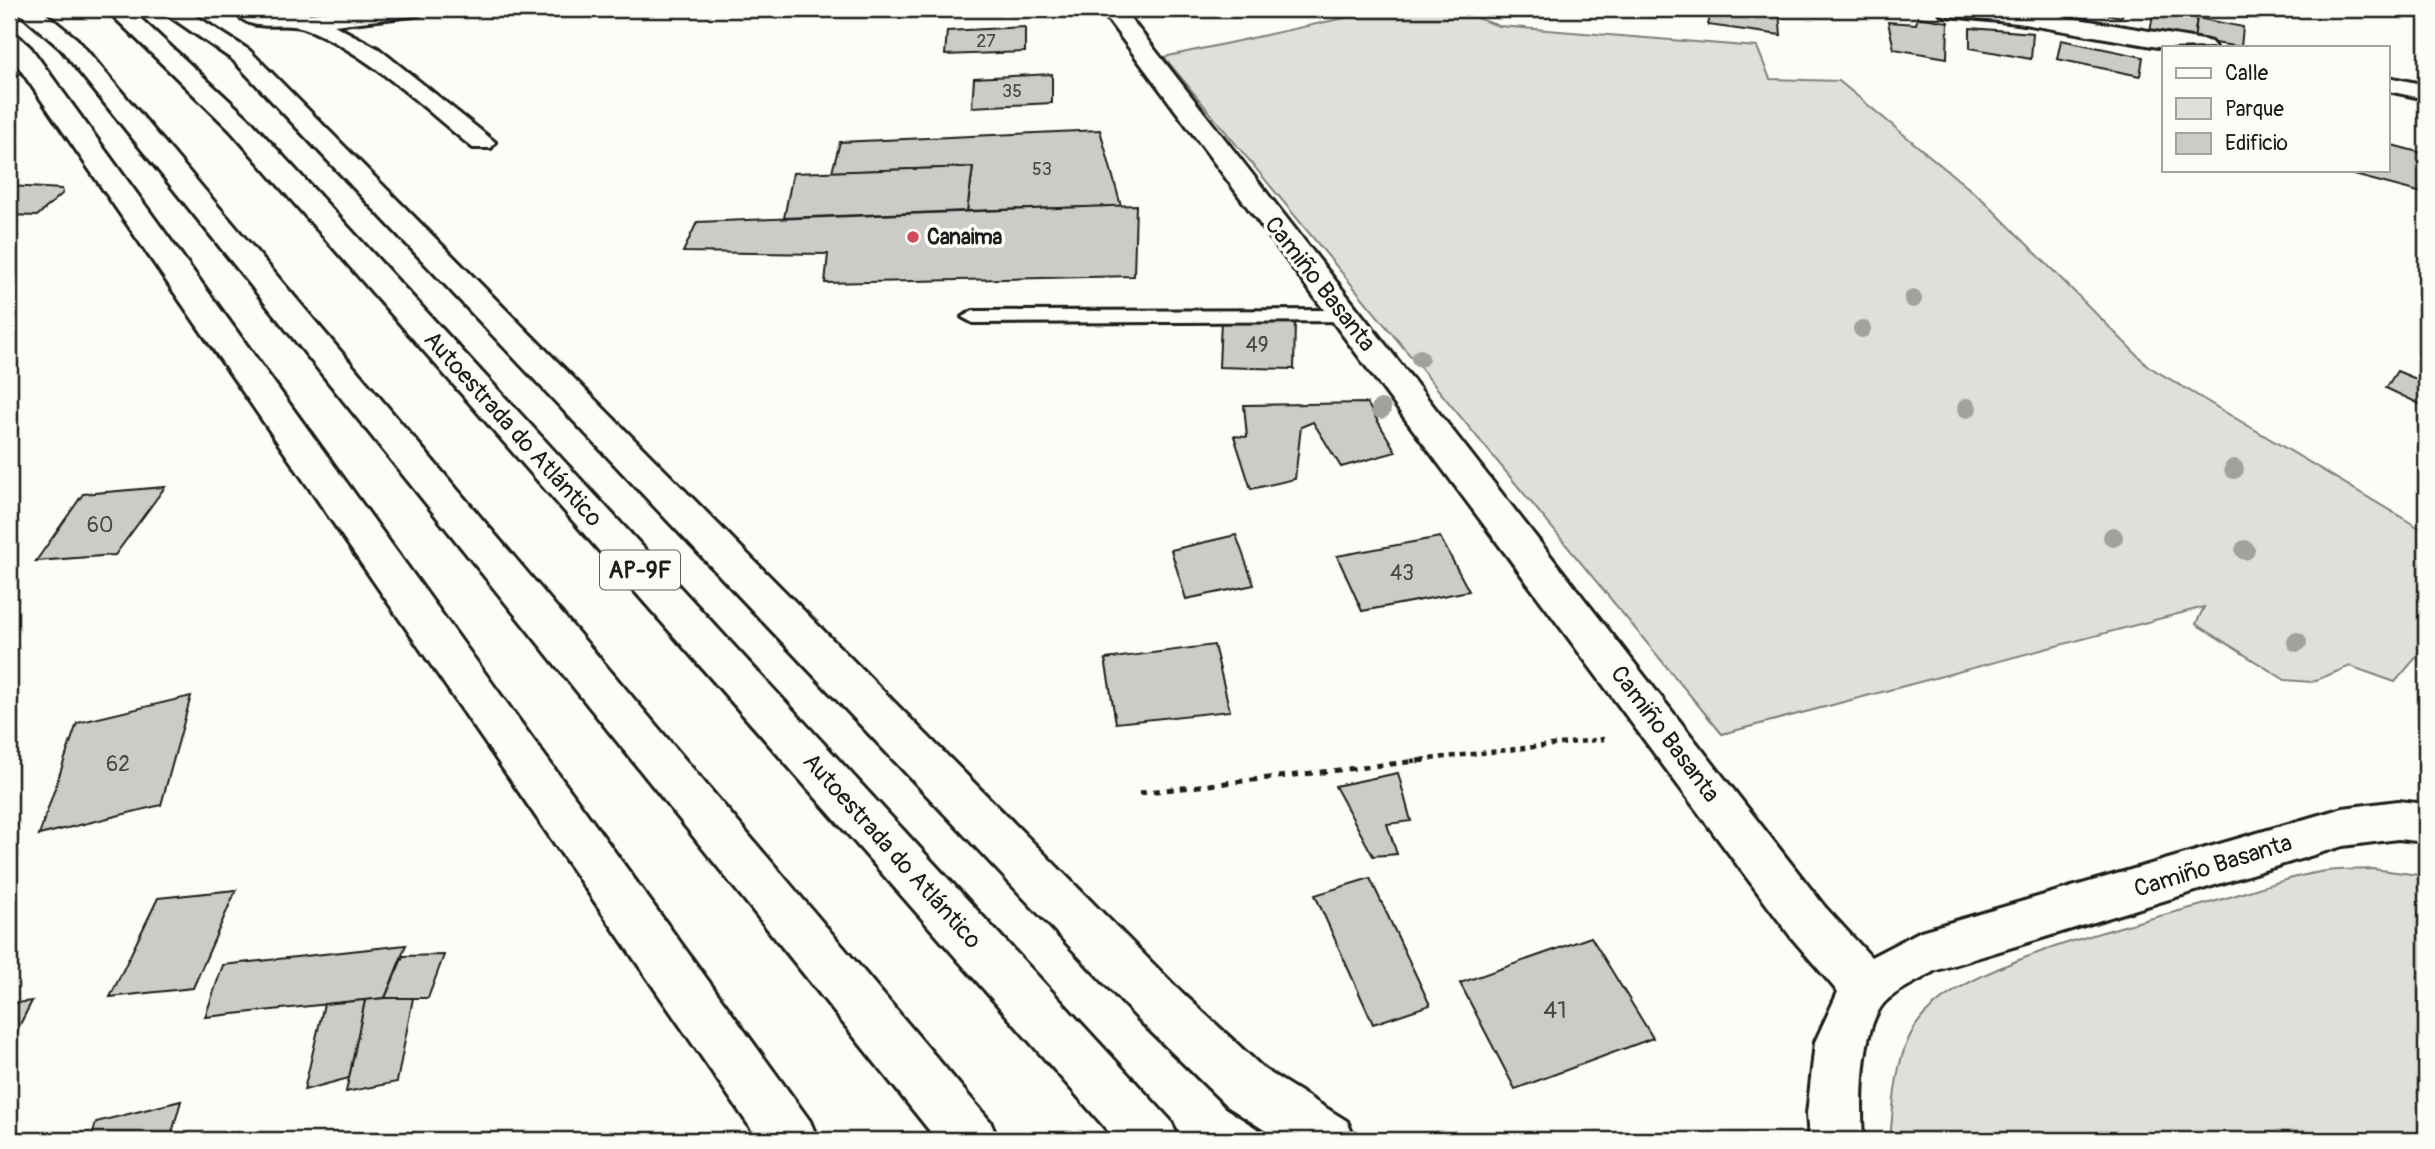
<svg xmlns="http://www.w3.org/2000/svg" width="2435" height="1149" font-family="Pangolin,sans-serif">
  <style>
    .green { fill: #e0dfdb; stroke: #7e7e7c; stroke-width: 2 }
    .building { fill: #cccbc8; stroke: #1c1c1c; stroke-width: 2 }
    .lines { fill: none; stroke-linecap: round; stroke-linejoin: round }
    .lane-casing { stroke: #1c1c1c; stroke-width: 6 }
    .street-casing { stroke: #1c1c1c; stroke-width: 6 }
    .highway-casing { stroke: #1c1c1c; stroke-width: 6 }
    .path-far1 { stroke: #1c1c1c; stroke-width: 4.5; stroke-dasharray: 5 5; stroke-linecap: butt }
    .path { stroke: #1c1c1c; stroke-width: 5; stroke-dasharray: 7 7; stroke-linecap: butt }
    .lane { fill: #fdfcf7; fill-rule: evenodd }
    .street { fill: #fdfcf7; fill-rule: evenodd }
    .highway { fill: #fdfcf7; fill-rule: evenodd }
    .tree { fill: #a2a19e }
    .poi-dot { fill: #d1495b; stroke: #fdfcf7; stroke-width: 2.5 }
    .labels { text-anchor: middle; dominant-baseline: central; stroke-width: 7; stroke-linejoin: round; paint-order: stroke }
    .far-number-label { font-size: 18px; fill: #484847 }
    .far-poi-label { font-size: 21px; font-weight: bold; fill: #1c1c1c; stroke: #fdfcf7; text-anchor: start }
    .number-label { font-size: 21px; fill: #484847 }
    .shield { fill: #fdfcf7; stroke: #605f5e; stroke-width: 2 }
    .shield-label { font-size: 23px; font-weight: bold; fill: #1c1c1c }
    .street-label { font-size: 24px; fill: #1c1c1c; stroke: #fdfcf7 }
    .near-number-label { font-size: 24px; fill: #484847 }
  </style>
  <rect width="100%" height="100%" fill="#fdfcf7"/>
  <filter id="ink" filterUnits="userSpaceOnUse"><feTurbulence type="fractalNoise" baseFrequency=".0143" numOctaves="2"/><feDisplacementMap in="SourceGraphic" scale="14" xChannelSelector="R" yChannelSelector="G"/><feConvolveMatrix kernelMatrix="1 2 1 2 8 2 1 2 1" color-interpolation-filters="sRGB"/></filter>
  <g filter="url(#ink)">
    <!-- green -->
    <g class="green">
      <polygon points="1386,9 1452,9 1499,26 1757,47 1770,79 1839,81 1984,201 2148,366 2426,532 2426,646 2395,682 2350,666 2312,682 2285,680 2196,624 2204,607 1722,734 1164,57"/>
      <path d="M2373,869l53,7v264h-536c4,-41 5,-93 34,-125 50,-55 215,-93 289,-113 35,-10 71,-24 107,-30 17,-3 36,-2 53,-3z"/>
    </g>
    <!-- building -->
    <g class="building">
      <polygon points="1712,9 1779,11 1781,35 1708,25"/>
      <polygon points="2084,9 2125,9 2121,17"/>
      <polygon points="2154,10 2197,18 2194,40 2150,31"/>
      <polygon points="1918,17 1948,22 1947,58 1894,49 1888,22 1916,24"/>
      <polygon points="2197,18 2243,27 2241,47 2194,40"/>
      <polygon points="1025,27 1025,52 945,55 947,31"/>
      <polygon points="1970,28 2033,33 2031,59 1970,48"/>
      <polygon points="2061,40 2143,57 2140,76 2057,59"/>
      <polygon points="1052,74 1052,103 972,107 974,78"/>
      <polygon points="1100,130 1121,206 967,211 973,167 832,172 840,142"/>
      <polygon points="2388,144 2426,154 2426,194 2339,171 2388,170"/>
      <polygon points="973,167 967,211 784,218 793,173"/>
      <polygon points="9,186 62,189 63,193 37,216 9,215"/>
      <polygon points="1136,205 1134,276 825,283 828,254 683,252 697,222"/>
      <polygon points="1221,320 1295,323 1294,369 1219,367"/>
      <polygon points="2397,371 2426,383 2426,407 2386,388"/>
      <polygon points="1367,403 1396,452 1341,467 1313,422 1301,427 1295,479 1251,489 1234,436 1247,437 1244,405"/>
      <polygon points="165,487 115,555 36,561 83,494"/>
      <polygon points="1236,535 1254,585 1186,599 1171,550"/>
      <polygon points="1440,537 1469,591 1362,611 1337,556"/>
      <polygon points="1214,645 1230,711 1116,723 1105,659"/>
      <polygon points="191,696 161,805 39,835 77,723"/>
      <polygon points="1398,773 1411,821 1387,824 1397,854 1373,856 1335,786"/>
      <polygon points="1370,878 1430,1005 1373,1024 1315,895"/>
      <polygon points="236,890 193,988 110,997 158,898"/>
      <polygon points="1591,937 1653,1038 1515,1089 1460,983"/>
      <polygon points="406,945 385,998 205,1017 223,965"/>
      <polygon points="444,955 428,998 385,998 403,956"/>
      <polygon points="385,998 413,998 397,1082 346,1092 365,1000"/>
      <polygon points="365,1000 349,1078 304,1090 324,1004"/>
      <polygon points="32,1001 9,1046 9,1004"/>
      <polygon points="181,1101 170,1140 91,1140 96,1122"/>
    </g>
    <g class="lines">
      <defs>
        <polygon id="lane" points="1346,310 1354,311 1357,316 1354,321 973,323 962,317 973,311"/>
        <g id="street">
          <path d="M233,9l76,5 47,-5h68l-3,5 -8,2 -79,9 45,24 116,93 -4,6h-18c-52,-42 -104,-94 -166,-119 -25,-10 -57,8 -74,-20z"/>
          <path d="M1100,9h23l702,898 46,50 50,-26 422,-123 55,-7 28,3v38l-28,-3 -55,7 -409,125c-14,10 -38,19 -50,32 -24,27 -23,103 -21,137h-54l-2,-26 8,-72 23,-50 -47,-55z"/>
          <polygon points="1938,9 2018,9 2203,40 2211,42 2215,47 2164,48 2018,23 1949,16 1941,14"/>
          <polygon points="2388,77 2426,85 2426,99 2388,91"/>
        </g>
        <g id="highway">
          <polygon points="15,9 40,9 77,39 990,1121 998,1140 937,1140 61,49"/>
          <polygon points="106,9 130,9 248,118 1171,1121 1179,1140 1116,1140 230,130"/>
          <polygon points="159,9 185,9 249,50 1176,987 1265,1070 1347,1121 1355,1140 1280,1140 1227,1106 1140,1021 233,60"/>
          <polygon points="9,33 17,35 31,48 810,1121 818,1140 759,1140 9,53"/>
        </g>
      </defs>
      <!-- lane casing -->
      <use href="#lane" class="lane-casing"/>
      <!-- street casing -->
      <use href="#street" class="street-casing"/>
      <!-- highway casing -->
      <use href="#highway" class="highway-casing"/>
      <!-- path-far1 -->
      <polyline class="path-far1" points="1411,761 1604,739"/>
      <!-- path -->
      <polyline class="path" points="1139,793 1426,760"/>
      <!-- lane -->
      <use href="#lane" class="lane"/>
      <!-- street -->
      <use href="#street" class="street"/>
      <!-- highway -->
      <use href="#highway" class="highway"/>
    </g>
    <!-- trees -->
    <g class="tree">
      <circle cx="1913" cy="299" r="9"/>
      <circle cx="1862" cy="329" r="9"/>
      <circle cx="1420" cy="358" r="9"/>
      <circle cx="1967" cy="408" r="10"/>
      <circle cx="1381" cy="409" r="10"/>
      <circle cx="2234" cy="469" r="10"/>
      <circle cx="2113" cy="537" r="10"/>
      <circle cx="2245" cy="550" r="10"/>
      <circle cx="2297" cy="642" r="10"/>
    </g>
  </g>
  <!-- markers -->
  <circle class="poi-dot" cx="913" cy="237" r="7"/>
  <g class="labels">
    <!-- far-number labels -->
    <g class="far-number-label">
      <text x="986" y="41">27</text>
      <text x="1012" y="91">35</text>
      <text x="1042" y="169">53</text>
    </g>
    <!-- far-poi labels -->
    <g class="far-poi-label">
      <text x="927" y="237">Canaima</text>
    </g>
    <!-- number labels -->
    <g class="number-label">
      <text x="1257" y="345">49</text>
      <text x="100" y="525">60</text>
      <text x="1402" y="573">43</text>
      <text x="118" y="764">62</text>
    </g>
    <!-- shield labels -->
    <rect class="shield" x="600" y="550.5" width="80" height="39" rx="5"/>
    <g class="shield-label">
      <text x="640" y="570">AP-9F</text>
    </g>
    <!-- street labels -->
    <g class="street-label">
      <text transform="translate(1320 284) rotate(52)">Camiño Basanta</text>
      <text transform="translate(513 429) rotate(48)">Autoestrada do Atlántico</text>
      <text transform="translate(1665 734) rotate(53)">Camiño Basanta</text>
      <text transform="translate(892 851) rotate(48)">Autoestrada do Atlántico</text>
      <text transform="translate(2213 866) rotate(-17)">Camiño Basanta</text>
    </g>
    <!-- near-number labels -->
    <g class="near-number-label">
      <text x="1555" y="1010">41</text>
    </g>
  </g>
  <!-- margin -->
  <rect width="2435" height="1149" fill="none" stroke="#fdfcf7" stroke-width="35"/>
  <rect x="18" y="18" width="2400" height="1114" fill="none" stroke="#1c1c1c" stroke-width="2.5" filter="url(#ink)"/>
  <!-- legend -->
  <rect x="2162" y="46" width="228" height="126" fill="#fdfcf7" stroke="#a3a29f" stroke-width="2"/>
  <rect x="2176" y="68" width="35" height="10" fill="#fdfcf7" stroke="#a3a29f" stroke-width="2"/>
  <text x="2225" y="80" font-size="21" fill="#1c1c1c">Calle</text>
  <rect x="2176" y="98" width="35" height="21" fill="#e0dfdb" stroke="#a3a29f" stroke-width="2"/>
  <text x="2225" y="116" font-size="21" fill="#1c1c1c">Parque</text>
  <rect x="2176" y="133" width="35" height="21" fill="#cccbc8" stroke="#a3a29f" stroke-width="2"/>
  <text x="2225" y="150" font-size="21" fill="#1c1c1c">Edificio</text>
</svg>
